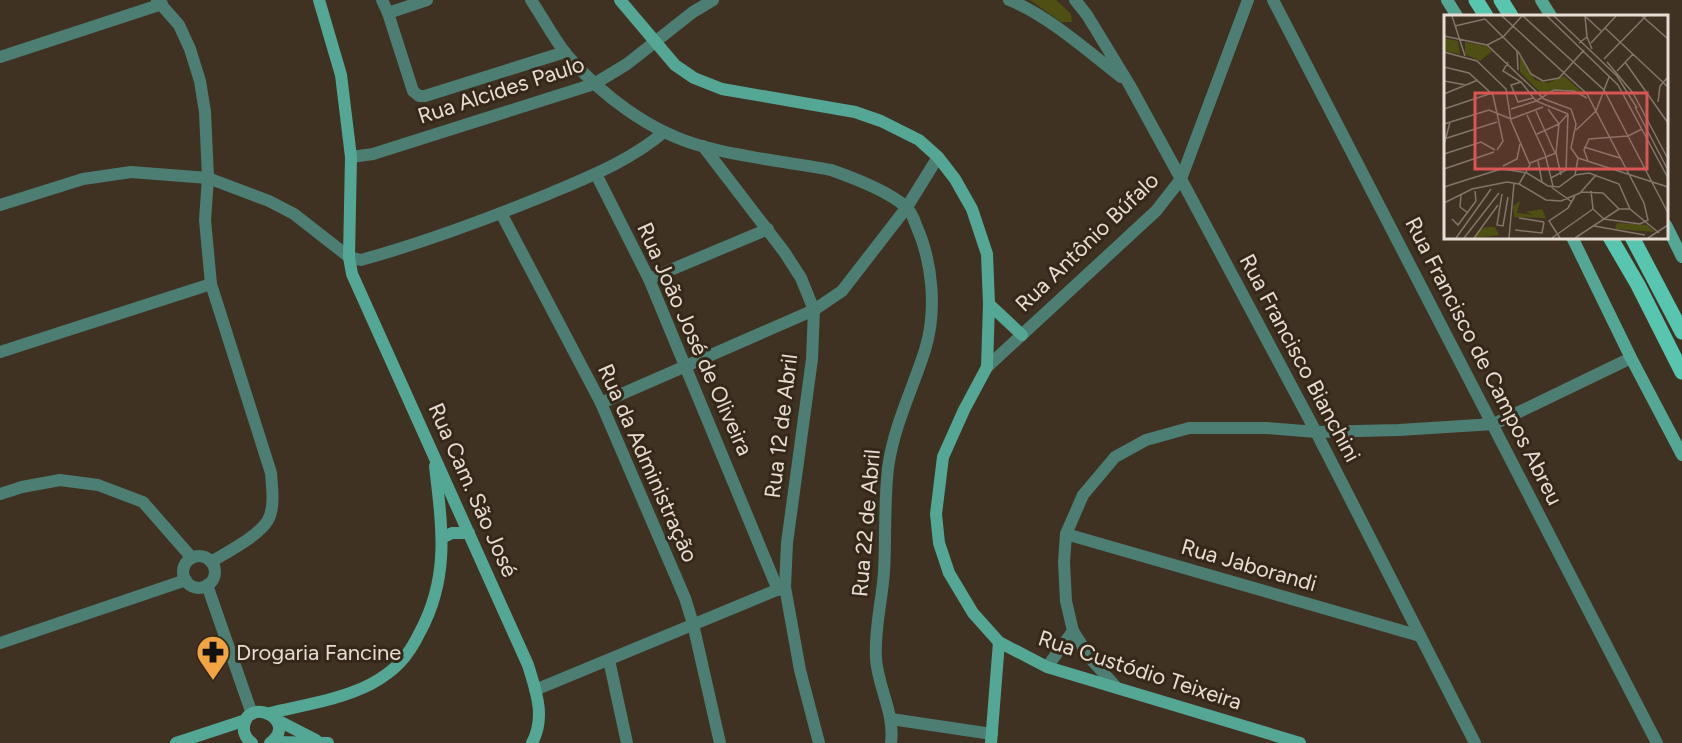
<svg xmlns="http://www.w3.org/2000/svg" width="1682" height="743" font-family="Figtree,sans-serif">
  <style>
    .green { fill: #4e4f13 }
    .lines { fill: none; stroke-linecap: round; stroke-linejoin: round }
    .street { stroke: #4d7e73; stroke-width: 12 }
    .secondary { stroke: #55a795; stroke-width: 12 }
    .primary { stroke: #58c6af; stroke-width: 15 }
    .labels { text-anchor: middle; dominant-baseline: central; stroke-width: 6; stroke-linejoin: round; paint-order: stroke }
    .street-label { font-size: 22px; fill: #e6ddd3; stroke: #362819 }
    .poi-label { font-size: 22px; fill: #e6ddd3; stroke: #362819; text-anchor: start }
    .inset-road { fill: none; stroke: #827669; stroke-width: 1.5 }
    .view { fill: #da5553; fill-opacity: 0.15; stroke: #da5553; stroke-width: 3 }
    .inset-edge { fill: none; stroke: #e6ddd3; stroke-width: 3 }
  </style>
  <rect width="100%" height="100%" fill="#403223"/>
  <!-- green -->
  <polygon class="green" points="1030,0 1056,0 1071,14 1072,22 1061,22"/>
  <g class="lines">
    <!-- street -->
    <g class="street">
      <path d="M157,0l22,25 11,24 10,32 5,31 3,66 -3,42 6,64 60,189c1,14 4,35 -3,47 -9,16 -41,32 -57,42"/>
      <polyline points="382,0 388,13 413,91 419,96 425,96 565,52"/>
      <path d="M531,0c12,18 22,37 35,54 36,42 85,79 139,93 41,11 84,15 126,23 23,8 55,20 74,36 5,4 9,13 11,19 17,38 21,86 9,125 -13,41 -31,75 -37,118 -4,34 -2,70 -4,104 -2,29 -10,58 -8,87 2,28 19,55 15,84"/>
      <path d="M1009,0c37,14 80,52 112,77"/>
      <polyline points="1075,0 1087,15 1129,84 1181,179 1316,432 1475,743"/>
      <polyline points="1273,0 1657,743"/>
      <polyline points="388,13 427,0"/>
      <polyline points="0,57 162,4"/>
      <polyline points="703,146 785,253 801,278 814,310 812,359 787,543 785,587 800,670 819,743"/>
      <polyline points="351,157 373,154 594,84 627,64 693,12 713,0"/>
      <polyline points="596,174 649,279 778,590"/>
      <path d="M0,205l83,-26 48,-7 77,6 61,23 25,13 55,43 12,3c65,-18 129,-42 190,-67 40,-17 80,-33 113,-61"/>
      <polyline points="501,213 601,403 685,598 693,624 720,743"/>
      <polyline points="649,279 768,229"/>
      <polyline points="0,352 211,284"/>
      <polyline points="987,367 1156,211 1181,179 1248,0"/>
      <polyline points="601,403 814,310 842,291 907,207 938,157"/>
      <polyline points="0,494 22,487 60,480 98,485 143,502 192,558"/>
      <polyline points="1066,534 1420,636"/>
      <circle cx="199" cy="572" r="16"/>
      <polyline points="207,585 252,714"/>
      <polyline points="0,643 186,580"/>
      <polyline points="609,660 627,743"/>
      <polyline points="1047,667 1073,631"/>
      <polyline points="1117,688 1090,658 1073,631 1066,601 1064,562 1066,534 1083,495 1115,457 1146,440 1189,428 1267,428 1316,432 1399,430 1494,424 1631,358"/>
      <polyline points="535,690 784,587"/>
      <polyline points="891,719 992,734"/>
    </g>
    <!-- secondary -->
    <g class="secondary">
      <path d="M319,0l22,75 10,82 -2,100 3,17 176,391c8,26 18,52 4,78"/>
      <polyline points="620,0 675,65 694,78 722,89 855,112 881,121 919,140 938,157 955,179 972,209 987,254 989,304 987,367 964,410 943,457 936,514 939,543 949,573 973,613 999,642 1047,667 1300,743"/>
      <polyline points="1447,0 1457,16"/>
      <polyline points="1541,0 1551,16"/>
      <polyline points="1666,225 1682,257"/>
      <polyline points="1572,237 1631,358 1682,455"/>
      <polyline points="989,304 1022,335"/>
      <polyline points="442,538 452,533 469,533"/>
      <path d="M270,713c33,-8 70,-13 101,-29 24,-13 37,-27 49,-52 30,-56 22,-105 15,-166"/>
      <polyline points="277,720 316,740"/>
      <polyline points="273,742 328,743"/>
      <polyline points="176,743 246,720"/>
      <path d="M252,743c-5,-4 -9,-9 -8,-16 2,-32 56,-7 26,16"/>
      <polyline points="991,743 999,642"/>
    </g>
    <!-- primary -->
    <g class="primary">
      <polyline points="1476,0 1486,16"/>
      <polyline points="1501,0 1511,16"/>
      <polyline points="1610,237 1638,285 1682,372"/>
      <polyline points="1632,237 1682,332"/>
    </g>
  </g>
  <!-- icons -->
  <defs>
    <symbol id="pharmacy-pin" viewBox="-11 -11 22 30"><path d="M0 17L-7.5 6A9.5 9.5 0 1 1 7.5 6Z" fill="#f3a442" stroke="#362819"/><path d="M-2-6h4v4h4v4h-4v4h-4v-4h-4v-4h4Z" fill="#111"/></symbol>
  </defs>
  <g fill-rule="evenodd">
    <use href="#pharmacy-pin" x="194" y="633" width="38" height="52"/>
  </g>
  <g class="labels">
    <!-- street labels -->
    <g class="street-label">
      <text transform="translate(501 90) rotate(-18)">Rua Alcides Paulo</text>
      <text transform="translate(1087 242) rotate(-44)">Rua Antônio Búfalo</text>
      <text transform="translate(695 339) rotate(66)">Rua João José de Oliveira</text>
      <text transform="translate(1300 358) rotate(62)">Rua Francisco Bianchini</text>
      <text transform="translate(1484 361) rotate(63)">Rua Francisco de Campos Abreu</text>
      <text transform="translate(781 426) rotate(-83)">Rua 12 de Abril</text>
      <text transform="translate(648 463) rotate(66)">Rua da Administração</text>
      <text transform="translate(473 490) rotate(66)">Rua Cam. São José</text>
      <text transform="translate(866 523) rotate(-85)">Rua 22 de Abril</text>
      <text transform="translate(1249 565) rotate(16)">Rua Jaborandi</text>
      <text transform="translate(1140 670) rotate(18)">Rua Custódio Teixeira</text>
    </g>
    <!-- poi labels -->
    <g class="poi-label">
      <text x="236" y="652">Drogaria Fancine</text>
    </g>
  </g>
  <!-- overview -->
  <g transform="translate(1444 15)">
    <rect width="224" height="224" fill="#403223"/>
    <path d="M0,23l14,3 2,13 -16,-3zM21,27l21,4 6,5 -12,10 -15,-7zM76,41l15,24 13,3 16,-7 21,19 -21,-6 -23,4 -21,-21zM76,186l-3,12 17,2 -8,-3 16,-3 4,9 -32,-1 -1,-11zM173,208l30,2 8,7 -40,-3zM43,212h8l4,8 -24,3 5,-9z" fill="#4e4f13"/>
    <path class="inset-road" d="M8,1l13,40M58,1l85,78 57,109 4,17 -8,4 -36,-5 -11,-10 -2,-18M79,1l81,74 64,123M103,1l71,69 50,93M110,1l63,60 20,32M141,1l2,21M198,1l26,23M142,2l15,14M11,11l30,-7 34,34 12,21 12,7 16,-3 25,-28M161,13l63,59M0,21l43,9 57,54 27,10 5,15 -5,24 7,10M135,28l8,-6 5,12M147,28l25,-27M43,30l16,-8 19,-21M73,35l1,20M0,37l33,9 29,28 5,32 19,44 -11,19M160,44l42,-43M64,47l-5,9 18,11 15,19 32,13M163,47l26,31 35,66M181,47l43,61M0,52l25,6 24,22 10,46 -6,9M173,56l16,-17M0,66l22,4M77,67l-10,3 7,17 15,-4M0,79l34,-14M214,87l2,-16 8,-9M191,92l33,63M0,94l48,-16M67,94l25,-8 18,-11 20,1 13,7M104,94l11,15 -3,29 5,22M92,96l19,42M83,100l18,39 8,32M67,104l32,-12M0,109l45,-14 22,9M132,115l20,-19 13,-34M93,119l22,-10 8,-9M0,124l53,-17M0,130l6,-23M140,132l36,11M0,139l37,-12 14,8M94,146l4,21M144,146l-4,-11 5,-11 39,-3 14,-7M86,148l26,-10M59,151l14,-7 3,-15M0,154l50,-17M59,154l24,4 21,13 11,1 16,-12 3,-17 90,29M131,160l14,-2 30,11 11,25 29,24M107,163l15,-8 2,-56M0,172l57,-18M107,172l21,15M137,177l22,1 16,16M58,179l-5,31 6,1 5,-29M17,180l-1,12 8,6M0,188l28,-14 35,-7 12,2 27,16 15,1 19,-8 16,-18M75,203l25,4M8,204l6,6 18,-24 -1,-10M150,211l51,9M71,215l27,3 2,-11M12,223l35,-49M20,223l35,-45M30,223l24,-33M65,223l5,-55M108,223l41,-29M116,223l-11,-17 19,-13 7,-12M131,223l44,-29h11M204,223l20,-13"/>
    <path class="view" d="M31,78h172v76h-172z"/>
    <rect width="224" height="224" class="inset-edge"/>
  </g>
</svg>
